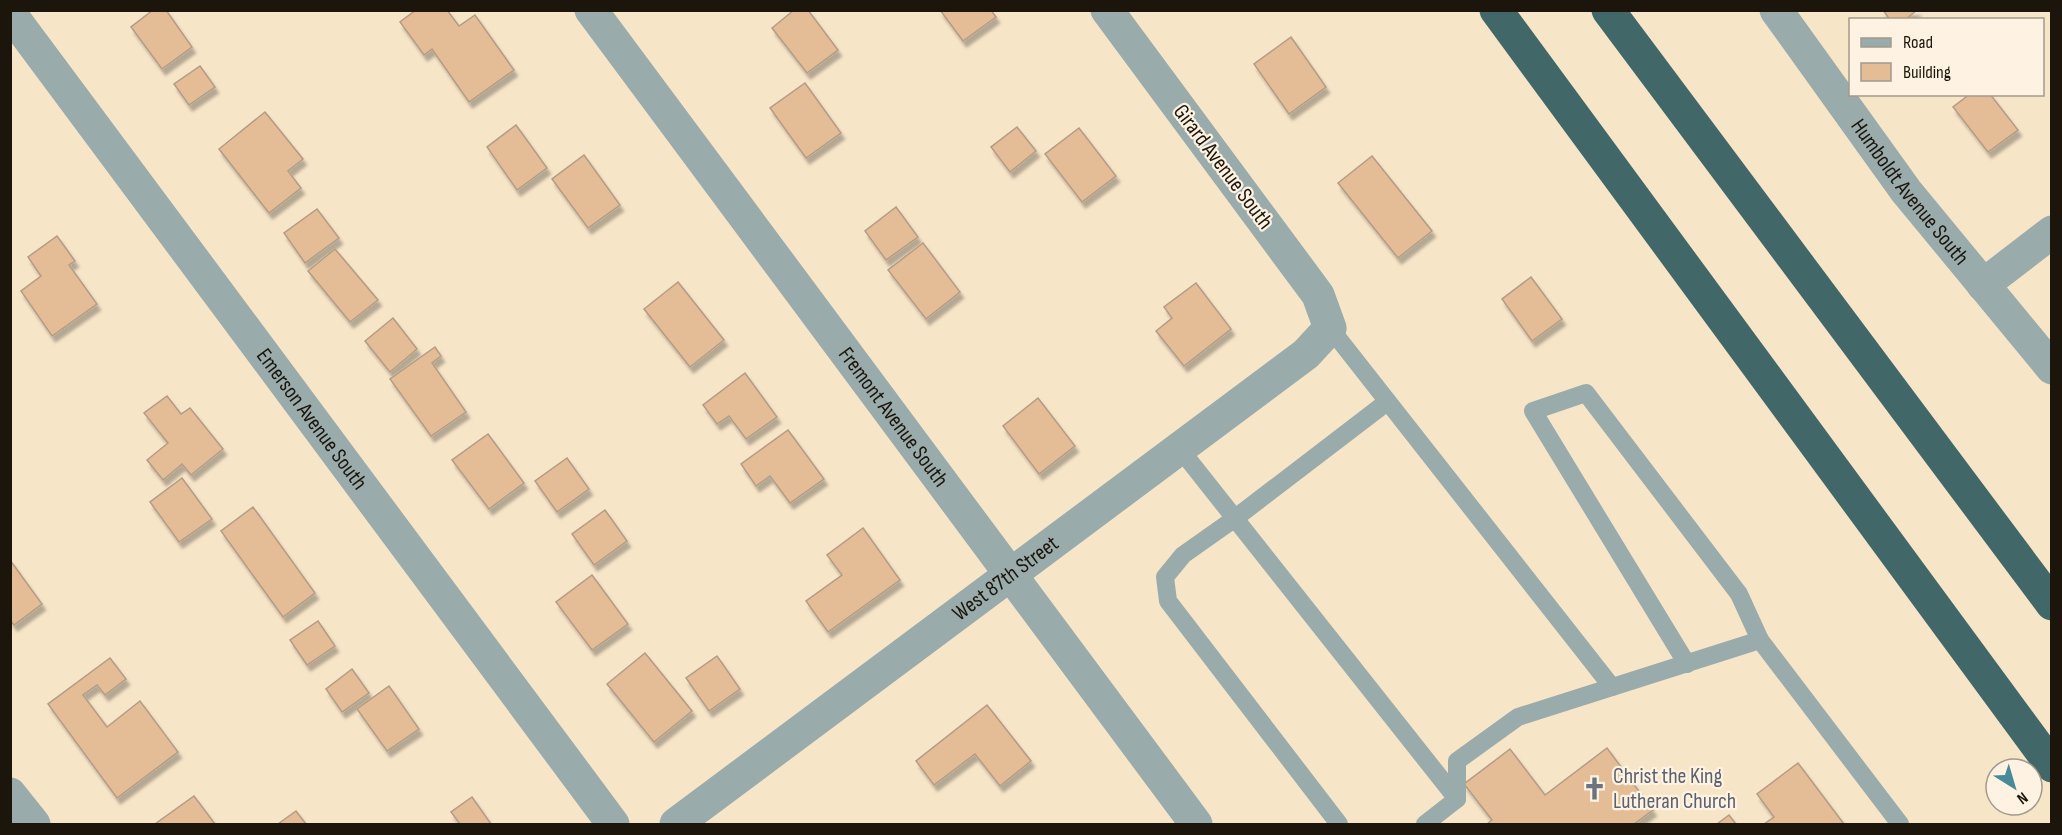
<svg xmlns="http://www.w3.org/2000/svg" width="2062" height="835" font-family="'Sofia Sans Condensed',sans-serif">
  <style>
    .building { fill: #e4bc96; stroke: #b39c85; stroke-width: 1.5; filter: url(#shadow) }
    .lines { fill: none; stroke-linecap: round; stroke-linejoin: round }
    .lane { stroke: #9aabac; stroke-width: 18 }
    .street { stroke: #9aabac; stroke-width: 33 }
    .highway { stroke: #426769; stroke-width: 33 }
    .labels { text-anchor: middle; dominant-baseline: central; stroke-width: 4.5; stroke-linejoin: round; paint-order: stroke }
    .street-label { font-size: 22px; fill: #1b150b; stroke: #fef3e2 }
    .worship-label { font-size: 22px; fill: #5b616d; stroke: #fef3e2; text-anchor: start }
  </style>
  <defs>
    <filter id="shadow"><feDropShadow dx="3.5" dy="6" stdDeviation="1.5" flood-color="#0004"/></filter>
  </defs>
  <rect width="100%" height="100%" fill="#f7e5c8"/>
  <!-- building -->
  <g class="building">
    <polygon points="153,10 166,10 192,47 162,69 131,27"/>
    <polygon points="416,10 447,10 459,26 475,15 514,70 469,102 432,49 424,55 400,22"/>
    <polygon points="794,10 808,10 838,50 807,73 772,28"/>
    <polygon points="940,10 991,10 996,17 963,41"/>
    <polygon points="1883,10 1917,10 1905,20 1890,20"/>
    <polygon points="1291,37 1326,87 1289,114 1254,64"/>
    <polygon points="200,66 215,87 189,105 174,84"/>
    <polygon points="805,83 841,133 806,158 770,108"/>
    <polygon points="1970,94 1990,94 2018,130 1988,152 1953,107"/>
    <polygon points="265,112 303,159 288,171 301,188 269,213 219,149"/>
    <polygon points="516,125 547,168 517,190 487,147"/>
    <polygon points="1017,127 1036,151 1010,172 991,147"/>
    <polygon points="1079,128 1116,176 1082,202 1045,154"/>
    <polygon points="584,155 620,205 588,228 552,179"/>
    <polygon points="1372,156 1432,231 1398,258 1338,183"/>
    <polygon points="896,207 918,237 886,260 865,231"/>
    <polygon points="317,209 339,238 305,263 284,233"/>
    <polygon points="57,236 75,261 69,265 97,304 52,336 21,291 41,276 28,257"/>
    <polygon points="923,243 960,292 926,319 888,270"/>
    <polygon points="335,249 378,300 350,322 308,271"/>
    <polygon points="1531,277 1562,319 1532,341 1502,299"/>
    <polygon points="678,282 724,340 690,367 644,309"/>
    <polygon points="1196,283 1231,329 1184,366 1156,331 1172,318 1164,307"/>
    <polygon points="393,318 417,349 390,372 365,341"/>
    <polygon points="435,347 441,356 432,363 466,412 431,436 390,379"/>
    <polygon points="745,373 777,417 746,439 729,416 717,424 703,405"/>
    <polygon points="167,396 181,414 190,408 223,449 191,475 182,464 163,480 147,460 168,443 144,413"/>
    <polygon points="1038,398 1075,446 1039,474 1003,426"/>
    <polygon points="788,430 824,479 790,503 770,476 756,486 741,464"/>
    <polygon points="488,434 524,483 489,509 452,460"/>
    <polygon points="567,458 589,489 557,512 535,481"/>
    <polygon points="182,478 212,519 179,542 150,502"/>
    <polygon points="253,507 315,593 283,617 221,531"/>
    <polygon points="605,510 627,541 594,565 572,534"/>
    <polygon points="863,528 900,580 828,632 806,601 842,575 827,555"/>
    <polygon points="10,560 42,604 14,625 10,620"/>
    <polygon points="592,575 628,624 592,650 556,602"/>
    <polygon points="318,621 335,646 307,665 290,640"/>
    <polygon points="645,653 692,711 654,742 607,684"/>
    <polygon points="717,656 740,689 709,711 686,678"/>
    <polygon points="110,658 126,679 105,695 97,685 83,695 107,727 140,701 178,752 117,798 48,704"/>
    <polygon points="352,669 369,693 342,712 326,689"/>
    <polygon points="389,686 419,729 387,751 357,709"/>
    <polygon points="987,705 1031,761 1000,786 975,754 934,785 916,761"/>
    <polygon points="1607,748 1653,810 1634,824 1487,824 1492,820 1464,784 1510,749 1545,795"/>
    <polygon points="1798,763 1844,824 1764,824 1774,817 1757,794"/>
    <polygon points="194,796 215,824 155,824"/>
    <polygon points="472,797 491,824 460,824 451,812"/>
    <polygon points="296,811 306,824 278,824"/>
    <polygon points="1729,815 1736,824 1717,824"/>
  </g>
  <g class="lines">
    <!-- lane -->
    <g class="lane">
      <polyline points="1330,328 1612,687"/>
      <polyline points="1180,449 1457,799"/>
      <polyline points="1687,664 1533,411 1586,393 1739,594 1760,640"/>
      <polyline points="1339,824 1168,601 1165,577 1183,555 1234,519 1387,402"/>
      <polyline points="1425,824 1457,799 1457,761 1518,717 1760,640 1900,824"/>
    </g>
    <!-- street -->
    <g class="street">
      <path id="s1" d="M591,10l605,814"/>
      <path id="s2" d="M1776,10l130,181 146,177"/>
      <path id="s3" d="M10,13l603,811"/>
      <polyline points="1983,285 2052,232"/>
      <polyline points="10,794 34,824"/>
      <path id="s4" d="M676,824l630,-470 24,-26 -12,-33 -211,-285"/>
    </g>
    <!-- highway -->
    <g class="highway">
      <polyline points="1496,10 2052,766"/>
      <polyline points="1608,10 2052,604"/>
    </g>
  </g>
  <!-- icons -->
  <defs>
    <symbol id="church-bare" viewBox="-9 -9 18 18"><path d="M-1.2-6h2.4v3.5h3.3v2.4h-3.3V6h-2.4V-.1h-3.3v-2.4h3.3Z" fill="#6b7280" stroke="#fef3e2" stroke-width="2.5" paint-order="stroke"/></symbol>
  </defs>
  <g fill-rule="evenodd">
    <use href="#church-bare" x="1578" y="772" width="33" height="33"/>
  </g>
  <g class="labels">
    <!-- street labels -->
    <g class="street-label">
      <text transform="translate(1223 167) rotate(53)">Girard Avenue South</text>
      <text stroke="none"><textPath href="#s2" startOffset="226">Humboldt Avenue South</textPath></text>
      <text stroke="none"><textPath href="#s1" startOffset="507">Fremont Avenue South</textPath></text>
      <text stroke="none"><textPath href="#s3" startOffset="506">Emerson Avenue South</textPath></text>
      <text stroke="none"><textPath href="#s4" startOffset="411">West 87th Street</textPath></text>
    </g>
    <!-- worship labels -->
    <g class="worship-label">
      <text x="1613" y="776">Christ the King<tspan x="1613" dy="25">Lutheran Church</tspan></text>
    </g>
  </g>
  <!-- border -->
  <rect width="2062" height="835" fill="none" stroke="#1b150b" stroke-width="24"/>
  <!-- legend -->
  <rect x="1849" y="18" width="195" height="78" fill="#fef3e2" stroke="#a39a8c" stroke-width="1.5"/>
  <rect x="1861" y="38" width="30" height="9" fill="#9aabac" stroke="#a39a8c" stroke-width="1.5"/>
  <text x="1903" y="48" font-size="18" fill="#1b150b">Road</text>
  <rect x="1861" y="63" width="30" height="18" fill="#e4bc96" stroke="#a39a8c" stroke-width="1.5"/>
  <text x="1903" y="78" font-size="18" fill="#1b150b">Building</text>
  <!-- north arrow -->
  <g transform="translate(2014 787) rotate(143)"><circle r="28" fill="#fef3e2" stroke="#a39a8c" stroke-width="1.5"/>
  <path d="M0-4.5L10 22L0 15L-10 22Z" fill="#478b9a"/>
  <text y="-9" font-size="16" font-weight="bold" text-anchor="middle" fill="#1b150b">N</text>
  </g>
</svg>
